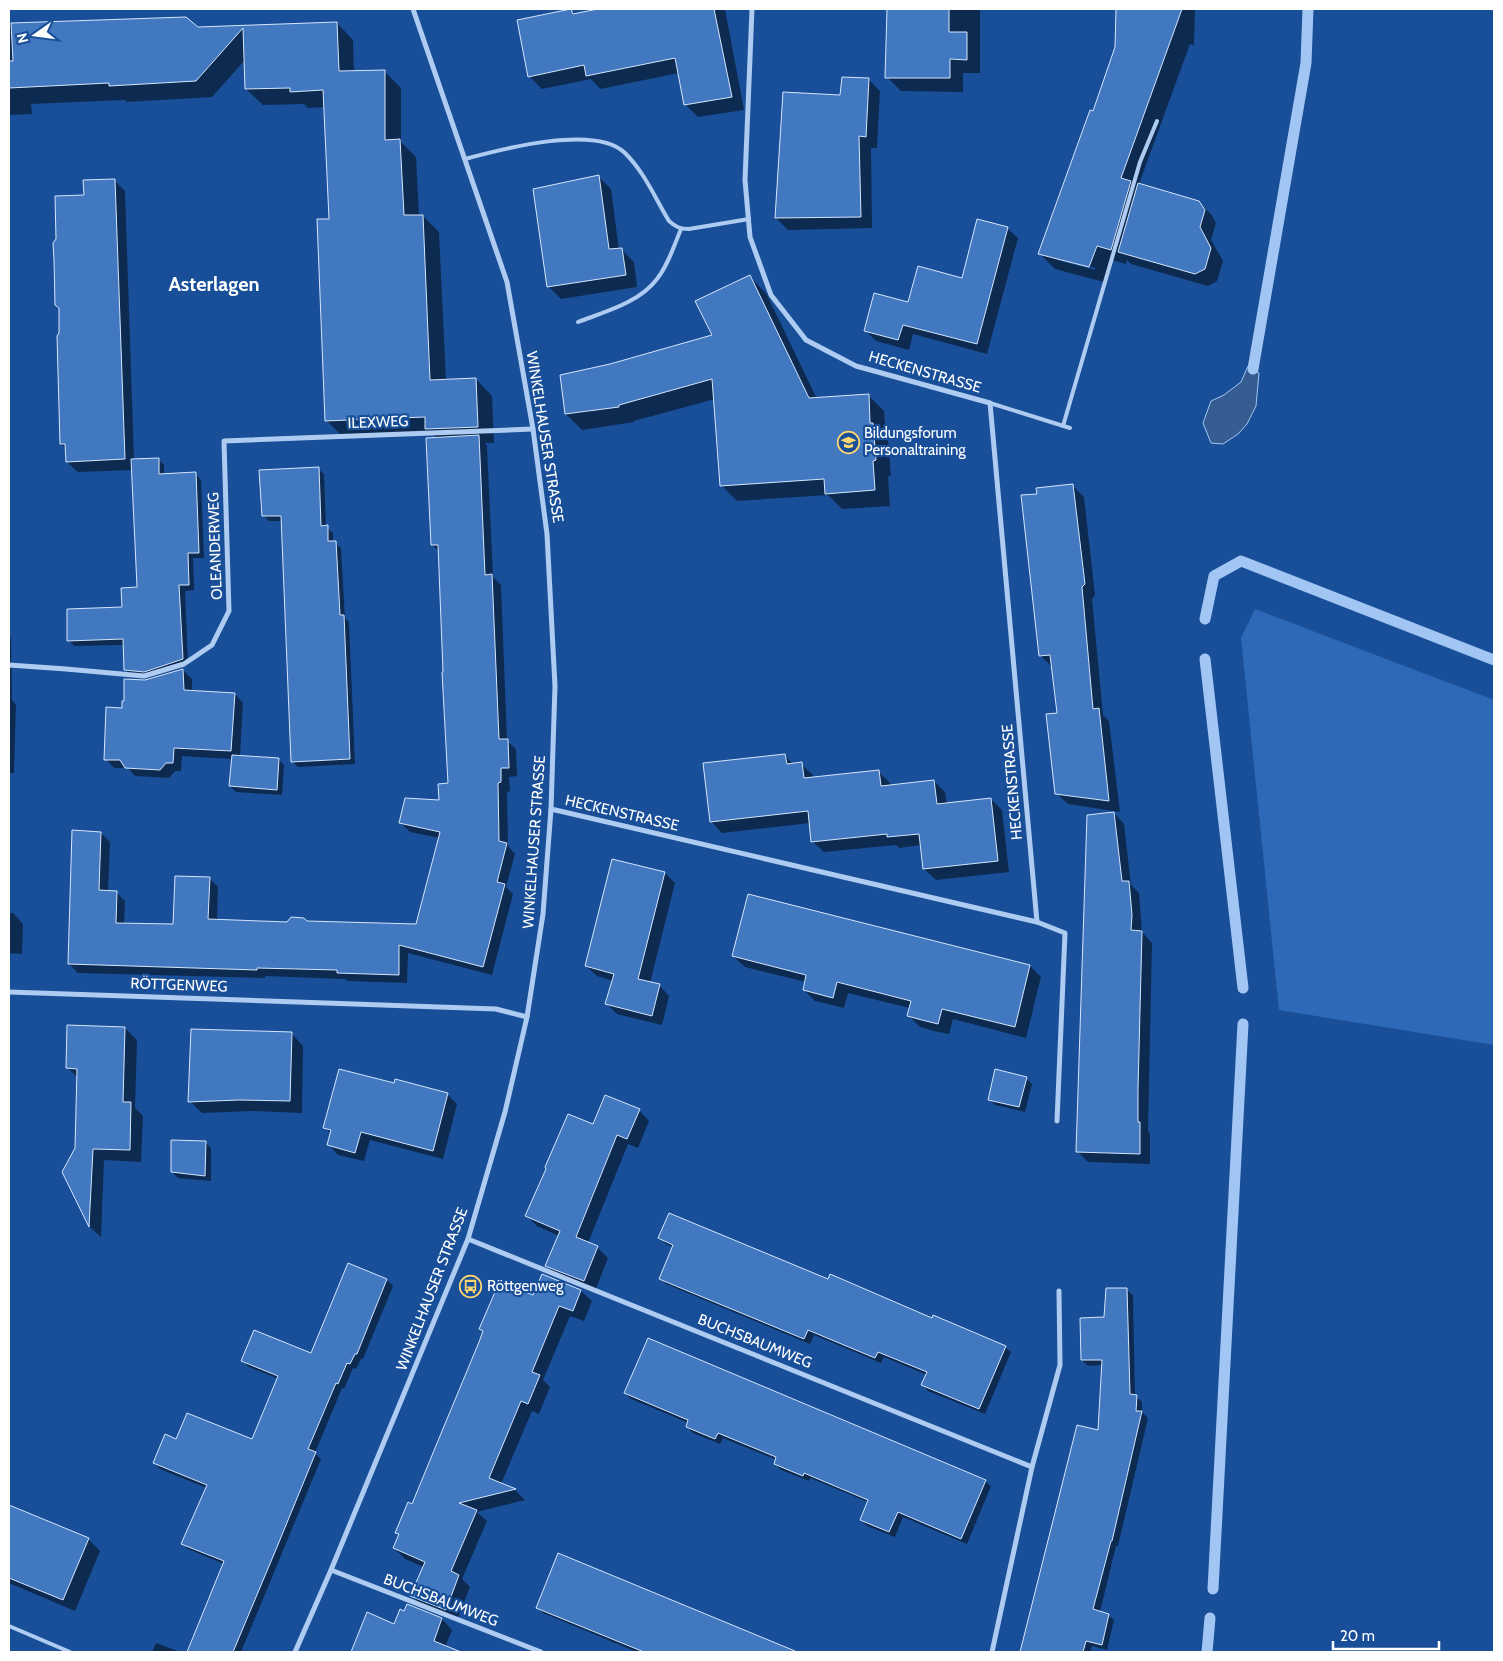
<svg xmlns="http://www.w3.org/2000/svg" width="1503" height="1661" font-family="Cabin,sans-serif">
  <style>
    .green { fill: #2d69b6 }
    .water { fill: #365d92; stroke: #a1c6f3 }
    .shadow { fill: #0007; fill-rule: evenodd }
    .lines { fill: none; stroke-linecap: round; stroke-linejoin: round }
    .stream { stroke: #a1c6f3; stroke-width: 11 }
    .building { fill: #4278c0; stroke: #d5e6fc }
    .lane { stroke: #aeccf1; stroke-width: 4 }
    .street { stroke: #aeccf1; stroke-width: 5 }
    .labels { text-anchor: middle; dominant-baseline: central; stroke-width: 4.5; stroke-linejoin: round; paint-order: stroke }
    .street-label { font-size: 15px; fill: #fff; stroke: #194f99 }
    .poi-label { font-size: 15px; fill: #fff; stroke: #194f99; text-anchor: start }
    .district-label { font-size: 20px; font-weight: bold; fill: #fff; stroke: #194f99 }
  </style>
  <rect width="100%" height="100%" fill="#194f99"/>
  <!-- green -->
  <polygon class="green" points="1255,609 1494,700 1494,1045 1279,1010 1241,638"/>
  <!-- water -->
  <polygon class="water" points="1248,366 1259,373 1256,406 1247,424 1238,434 1223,444 1211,443 1203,423 1211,401 1224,395 1241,382"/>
  <!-- shadow -->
  <g class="shadow">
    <polygon points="604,9 725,9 744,110 698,117 685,104 679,73 600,89 591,79 542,89 529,76 519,21 571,10 576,15"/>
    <polygon points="888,9 980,9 980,73 963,73 963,92 901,91 887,77"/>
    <path d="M1117,9h78l-1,36 -4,-1 -51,140 59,18 13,12 5,9 -5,17 12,21 -6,20 -9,5 -77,-22 -4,-4 -1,4 -14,-4 -8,22 -49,-13 -16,-16 54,-140 23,-66zM1057,258l38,10v2l-38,-10z"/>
    <polygon points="186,18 197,28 337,23 353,40 354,72 384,71 401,88 401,142 416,157 419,216 423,216 439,232 446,381 476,379 492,396 494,443 485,443 487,446 493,577 501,585 507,741 516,749 517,776 509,777 510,791 507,792 508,846 515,854 506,887 513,894 492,975 408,953 407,983 348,981 345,979 265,976 265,978 78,973 69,964 101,833 110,842 108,892 116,892 125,901 124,924 175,925 209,878 218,887 217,921 417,925 440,838 410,832 401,823 440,802 449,784 440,552 432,545 437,438 432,434 343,437 327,421 330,220 325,107 308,108 304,104 263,105 246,89 245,60 212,97 127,102 125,100 31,104 32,114 9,115 9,24"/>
    <polygon points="869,80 880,91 877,148 871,148 872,228 788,230 776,218 842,97"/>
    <polygon points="599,177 611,189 619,250 621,249 634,262 637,287 561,299 549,287"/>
    <polygon points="114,180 125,191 134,460 158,459 164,465 164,475 196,474 201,480 204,558 193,558 194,590 185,591 188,665 150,677 131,675 125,669 124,645 74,646 69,640 123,609 138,588 133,470 78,472 67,462 67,449 61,444 61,333 85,197"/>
    <polygon points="1007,228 1018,238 987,354 913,334 909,350 876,341 866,331 909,304 963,280"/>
    <polygon points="750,277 766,293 817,399 868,395 884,411 886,438 888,441 891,476 888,476 890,506 842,509 828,495 737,501 721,485 715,399 634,421 634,422 582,430 566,414 610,365 714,336"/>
    <polygon points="318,469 324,474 326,527 333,533 333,542 341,548 345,618 349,622 355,764 298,767 292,761 282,521 269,521 263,515"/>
    <polygon points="1073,486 1084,497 1095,595 1092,599 1103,715 1109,721 1120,812 1068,804 1056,793 1058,714 1052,667 1041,656 1038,495"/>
    <polygon points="9,636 11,638 12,700 16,705 14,773 9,773"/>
    <polygon points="183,670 192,679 192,691 235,694 243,703 240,756 278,759 284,765 282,795 236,792 230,786 232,759 182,756 181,771 175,771 169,778 135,776 128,768 114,768 106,759 123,709 145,682"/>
    <polygon points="785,756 794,765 801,764 813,775 813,779 879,772 890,783 891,786 934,781 945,792 947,804 991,799 1002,810 1009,872 936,880 924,869 921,845 899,848 896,845 824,852 812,841 810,823 722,833 711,821"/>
    <polygon points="1114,813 1124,824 1131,885 1139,893 1142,932 1152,943 1148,1131 1150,1134 1150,1164 1088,1162 1077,1151"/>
    <polygon points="665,873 675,883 650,983 659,985 669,996 662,1025 617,1014 607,1004 613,981 597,976 586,966"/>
    <polygon points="749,896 1030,966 1041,977 1026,1038 953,1019 949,1034 934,1031 920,1027 909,1016 910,1008 848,993 844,1008 815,1001 804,990 806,982 745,967 733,956"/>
    <polygon points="9,913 13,913 23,924 22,954 9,953"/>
    <polygon points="125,1028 137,1040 135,1108 143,1116 141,1162 104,1160 101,1237 90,1227 63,1172 77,1148 78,1078 67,1067"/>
    <polygon points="291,1033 303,1046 302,1113 252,1111 202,1113 190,1101"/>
    <polygon points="1026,1078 1032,1084 1025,1112 995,1105 990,1099"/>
    <polygon points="396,1081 448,1095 457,1104 443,1159 370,1140 364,1161 338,1155 329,1145 331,1134 325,1127 395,1085"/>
    <polygon points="639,1110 649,1121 638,1148 628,1144 588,1243 597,1247 608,1258 595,1291 557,1276 547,1265 559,1236 537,1226 527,1216 594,1126"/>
    <polygon points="205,1142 211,1148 211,1181 178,1178 172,1172"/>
    <polygon points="660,1238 828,1281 1005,1347 1011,1352 985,1414 928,1391 923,1385 927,1375 884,1357 881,1363 814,1335 810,1344 666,1284 660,1278 673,1247 666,1244"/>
    <polygon points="349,1265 387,1280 393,1286 363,1359 361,1359 356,1369 353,1368 344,1389 342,1388 315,1453 321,1459 241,1652 187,1652 224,1564 188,1549 182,1543 207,1488 160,1469 154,1463 177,1440 252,1441 279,1379 249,1367 243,1361 311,1354"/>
    <polygon points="1127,1290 1133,1295 1135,1396 1142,1402 1142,1412 1148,1418 1118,1546 1116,1546 1100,1612 1108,1615 1114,1620 1107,1650 1092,1646 1090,1652 1021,1652 1078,1427 1099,1432 1103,1365 1088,1366 1082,1360 1105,1319"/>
    <polygon points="581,1291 592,1301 584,1321 570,1316 543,1380 550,1387 539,1414 532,1411 501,1484 515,1490 525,1500 477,1512 487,1521 462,1579 470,1587 457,1620 423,1607 412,1596 424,1567 405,1559 394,1548 400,1536 397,1533 412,1505 483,1332 480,1329 533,1297"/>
    <polygon points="625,1393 985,1481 991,1486 967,1544 903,1517 895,1537 867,1526 861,1520 868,1502 810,1478 809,1481 781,1470 775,1464 777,1460 723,1438 720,1444 693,1433 687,1427 689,1423 631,1399"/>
    <polygon points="9,1506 88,1539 100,1551 75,1611 9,1583"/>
    <polygon points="559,1555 794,1652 637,1652 543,1613 537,1607"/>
    <polygon points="408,1606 442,1619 452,1630 444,1650 427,1644 424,1652 352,1652 367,1614 399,1627"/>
    <polygon points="156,1643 180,1652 152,1652"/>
  </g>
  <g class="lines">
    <!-- stream -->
    <g class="stream">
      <polyline points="1253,369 1306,63 1308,9"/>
      <polyline points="1205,619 1214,576 1241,561 1494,660"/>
      <polyline points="1205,659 1243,988"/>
      <polyline points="1213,1589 1243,1024"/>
      <polyline points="1207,1652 1210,1618"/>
    </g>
  </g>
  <!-- building -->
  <g class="building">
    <polygon points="571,9 573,14 598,9 714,9 732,97 684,105 675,58 586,76 584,65 528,77 517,20"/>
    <polygon points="887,9 949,9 949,32 967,32 967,60 950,59 950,78 885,78"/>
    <polygon points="1116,9 1182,9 1121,178 1131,181 1111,250 1097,246 1089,267 1038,254 1090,110 1093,111 1115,47"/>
    <polygon points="186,17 198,27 337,22 339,71 385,70 385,140 400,139 404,215 423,215 430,380 476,378 478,427 425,429 425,417 325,421 317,219 329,219 323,90 290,92 290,88 245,89 243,28 196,81 109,86 109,83 9,88 9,61 13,61 11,23"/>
    <polygon points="842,77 869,78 866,137 859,136 861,217 775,218 783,92 840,95"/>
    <polygon points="599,175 609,249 622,248 626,275 547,287 533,189"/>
    <polygon points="115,179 125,459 66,462 65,444 60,444 57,336 59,333 59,308 55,305 54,260 53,243 56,239 55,196 84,195 83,180"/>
    <polygon points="1138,183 1199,201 1205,210 1200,227 1211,248 1205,269 1195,274 1118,252"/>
    <polygon points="977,219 1008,227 977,344 903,325 898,340 864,331 874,293 908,302 918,266 962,278"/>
    <polygon points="750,275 809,398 869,394 870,423 873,423 876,460 873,461 875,490 825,494 824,479 720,486 712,379 619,405 619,407 565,414 560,375 610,364 712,335 695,301"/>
    <polygon points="479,435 485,575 492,574 499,739 508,739 509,768 501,768 501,782 498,783 499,841 507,843 497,882 505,884 483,967 399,945 399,975 337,973 337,970 257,968 257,970 68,964 72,830 101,832 99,890 117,891 116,923 173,924 175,876 210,877 208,919 287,922 291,917 304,918 307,921 416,924 440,832 399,823 405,798 439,800 438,784 448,783 442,672 443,672 438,545 431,545 426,438"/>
    <polygon points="159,458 159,474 196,472 199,553 188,553 189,585 179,585 183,659 144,672 124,670 123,639 67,641 67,609 122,607 121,588 137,587 131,459"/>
    <polygon points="319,467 321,526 328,525 328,541 336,541 340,615 344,615 350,759 291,762 281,516 262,516 259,470"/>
    <polygon points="1073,484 1085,584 1082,587 1093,709 1099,708 1109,801 1055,794 1046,714 1057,713 1050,655 1039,656 1021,495 1037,494 1036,488"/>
    <polygon points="183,669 184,690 235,693 231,751 174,748 173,763 166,763 160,770 125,768 120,760 104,760 106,707 122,708 122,701 124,701 124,679 145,680"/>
    <polygon points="785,754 787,764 802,762 804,778 879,770 881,786 934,780 937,804 991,798 998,861 923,869 919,834 887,837 887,834 811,842 808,811 710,822 703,763"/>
    <polygon points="232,755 279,758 277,790 229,786"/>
    <polygon points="1114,812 1122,881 1129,881 1132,915 1131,930 1142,931 1138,1090 1138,1122 1140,1122 1140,1154 1076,1152 1087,815"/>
    <polygon points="612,859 665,872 638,979 660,984 652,1016 605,1004 614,974 585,966"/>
    <polygon points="748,894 1030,965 1015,1027 942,1009 938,1024 922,1020 907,1016 911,1001 837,982 833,998 803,990 806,975 732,956"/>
    <polygon points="67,1025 125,1027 123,1102 131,1102 130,1150 93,1149 89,1227 62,1172 75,1148 77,1069 66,1068"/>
    <polygon points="191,1029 292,1032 290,1101 239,1100 188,1102"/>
    <polygon points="339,1069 394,1083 395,1079 448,1093 433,1151 361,1132 355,1153 327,1145 331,1130 323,1128"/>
    <polygon points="995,1069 1027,1077 1019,1107 988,1100"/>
    <polygon points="605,1095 640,1109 627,1139 617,1135 576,1237 598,1246 584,1281 545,1266 560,1231 525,1216 546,1169 545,1167 568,1114 593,1124"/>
    <polygon points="171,1140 206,1141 205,1176 171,1172"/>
    <polygon points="669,1213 828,1279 830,1274 932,1318 933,1315 1006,1346 979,1409 921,1385 927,1372 878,1352 875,1358 808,1330 804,1339 659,1279 673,1245 658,1238"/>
    <polygon points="348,1263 387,1279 357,1354 355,1354 350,1364 347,1363 338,1384 336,1383 308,1449 316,1452 277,1547 233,1652 187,1652 224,1561 181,1544 207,1485 153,1463 165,1434 176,1439 187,1413 252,1439 278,1376 241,1361 254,1330 311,1353"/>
    <polygon points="542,1274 581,1290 573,1311 559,1306 532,1372 540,1375 528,1404 521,1401 489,1478 516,1489 459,1503 477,1510 451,1571 459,1575 446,1610 410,1596 425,1562 393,1548 399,1534 395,1533 408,1502 412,1504 435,1448 479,1342 483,1331 479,1329 495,1292 498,1293 502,1282 533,1295"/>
    <polygon points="1106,1288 1127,1288 1130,1394 1137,1395 1136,1411 1142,1411 1112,1541 1111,1541 1093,1609 1109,1614 1102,1645 1086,1641 1083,1652 1020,1652 1077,1425 1098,1430 1102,1360 1081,1360 1080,1318 1104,1317"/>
    <polygon points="648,1338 986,1480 961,1539 898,1512 889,1532 860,1520 868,1500 804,1473 803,1476 774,1464 776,1457 718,1433 715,1439 686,1427 688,1420 624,1393"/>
    <polygon points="9,1505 89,1538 63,1600 9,1578"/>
    <polygon points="558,1553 795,1651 795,1652 644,1652 536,1608"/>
    <polygon points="407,1604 442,1618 434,1641 461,1652 351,1652 367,1612 394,1624 400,1609 404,1611"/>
  </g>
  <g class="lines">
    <!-- lane -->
    <g class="lane">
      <path d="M465,159c37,-10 131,-35 160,-6 20,20 30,45 44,68 7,6 11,8 20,8l60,-10"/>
      <path d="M578,322c26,-10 61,-19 79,-43 11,-14 17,-33 24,-50"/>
      <polyline points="990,403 1070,428"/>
      <polyline points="1063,426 1140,162 1157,121"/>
      <polyline points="9,1626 70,1652"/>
    </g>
    <!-- street -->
    <g class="street">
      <polyline points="9,665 66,669 144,676 184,664 212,645 229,611 224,441 533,429"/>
      <polyline points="551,809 1037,922 990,403 856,366 806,340 771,295 750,237 745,180 752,9"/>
      <polyline points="1037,922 1065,933 1057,1121"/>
      <polyline points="9,992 496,1009 527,1017"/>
      <polyline points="468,1239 1032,1467 992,1652"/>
      <polyline points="1032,1467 1060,1365 1059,1291"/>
      <polyline points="331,1570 541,1652"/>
      <polyline points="295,1652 331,1570 468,1239 505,1112 527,1017 543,914 551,809 555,686 547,534 533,429 507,282 413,9"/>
    </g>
  </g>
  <!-- icons -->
  <defs>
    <symbol id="university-ring" viewBox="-11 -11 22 22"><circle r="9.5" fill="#194f99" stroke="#ffd76e" stroke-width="1.5"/><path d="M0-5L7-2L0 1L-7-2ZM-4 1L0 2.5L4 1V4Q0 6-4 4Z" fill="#ffd76e"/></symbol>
    <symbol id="bus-ring" viewBox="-11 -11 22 22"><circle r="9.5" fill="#194f99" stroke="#ffd76e" stroke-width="1.5"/><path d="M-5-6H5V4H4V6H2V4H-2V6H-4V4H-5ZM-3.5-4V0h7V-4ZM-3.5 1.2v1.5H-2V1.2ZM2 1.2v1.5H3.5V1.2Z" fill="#ffd76e"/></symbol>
  </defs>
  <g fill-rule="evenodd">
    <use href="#university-ring" x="836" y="430" width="25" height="25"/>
    <use href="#bus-ring" x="458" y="1274" width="25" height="25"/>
  </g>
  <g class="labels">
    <!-- street labels -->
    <g class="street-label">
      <text transform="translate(925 372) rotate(16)">HECKENSTRASSE</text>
      <text transform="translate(378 422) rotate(-2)">ILEXWEG</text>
      <text transform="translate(545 437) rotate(81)">WINKELHAUSER STRASSE</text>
      <text transform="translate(215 546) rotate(-92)">OLEANDERWEG</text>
      <text transform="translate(1012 782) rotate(-95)">HECKENSTRASSE</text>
      <text transform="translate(622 813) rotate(13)">HECKENSTRASSE</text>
      <text transform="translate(534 842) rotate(-86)">WINKELHAUSER STRASSE</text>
      <text transform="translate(179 985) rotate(2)">RÖTTGENWEG</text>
      <text transform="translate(432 1289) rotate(-69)">WINKELHAUSER STRASSE</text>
      <text transform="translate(755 1341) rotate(22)">BUCHSBAUMWEG</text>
      <text transform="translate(441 1600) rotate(21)">BUCHSBAUMWEG</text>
    </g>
    <!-- poi labels -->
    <g class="poi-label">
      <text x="864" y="433">Bildungsforum<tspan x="864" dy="17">Personaltraining</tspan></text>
      <text x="487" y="1286">Röttgenweg</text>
    </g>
    <!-- district labels -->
    <g class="district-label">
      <text x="214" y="284">Asterlagen</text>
    </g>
  </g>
  <!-- border -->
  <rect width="1503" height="1661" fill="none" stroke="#ffffff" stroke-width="20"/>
  <!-- north arrow -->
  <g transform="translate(35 35) rotate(256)" stroke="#194f99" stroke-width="4" paint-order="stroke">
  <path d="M0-4L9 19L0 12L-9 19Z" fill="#ffffff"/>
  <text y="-8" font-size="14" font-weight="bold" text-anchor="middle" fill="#ffffff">N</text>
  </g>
  <!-- scale -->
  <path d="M1333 1641v8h106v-8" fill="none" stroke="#ffffff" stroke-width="2.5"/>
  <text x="1340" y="1641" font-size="15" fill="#ffffff" stroke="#194f99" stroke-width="4" paint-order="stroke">20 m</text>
</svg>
